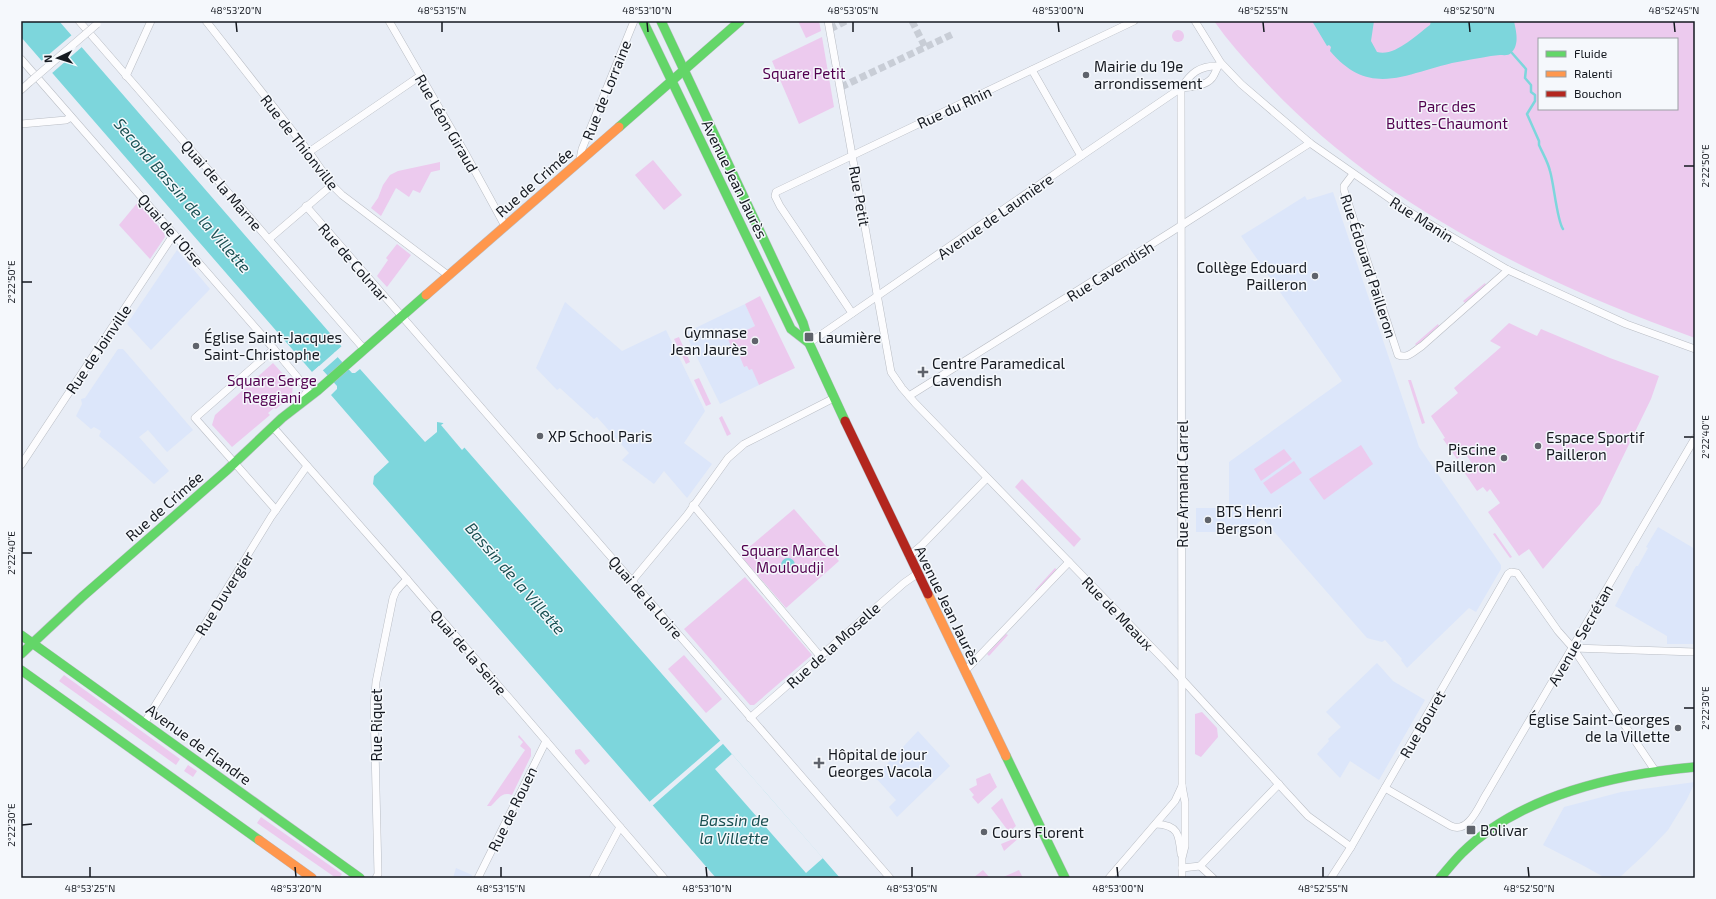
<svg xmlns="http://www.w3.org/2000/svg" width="1716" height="899" font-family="'Exo 2',sans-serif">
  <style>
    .built { fill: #dce6fa }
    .green { fill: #eccaee; fill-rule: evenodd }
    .water { fill: #7dd6dc }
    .pier { fill: #e8edf6 }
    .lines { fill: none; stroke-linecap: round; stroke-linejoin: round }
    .stream { stroke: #7dd6dc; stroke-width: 2.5 }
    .street-tunnel { stroke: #c8cdd6; stroke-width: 7; stroke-dasharray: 7 3.5; stroke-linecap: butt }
    .street-casing { stroke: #b9bdc4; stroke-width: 8 }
    .fast-casing { stroke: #b9bdc4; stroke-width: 10 }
    .slow-casing { stroke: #b9bdc4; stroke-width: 10 }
    .jam-casing { stroke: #b9bdc4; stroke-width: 10 }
    .street { stroke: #fcfcfe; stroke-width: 7 }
    .fast { stroke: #63d668; stroke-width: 9 }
    .slow { stroke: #ff974d; stroke-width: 9 }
    .jam { stroke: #b3261e; stroke-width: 9 }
    .street-bridge-casing { stroke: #b9bdc4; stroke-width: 8; stroke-linecap: butt }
    .street-bridge { stroke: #fcfcfe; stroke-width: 7 }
    .ticks { fill: none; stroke: #151920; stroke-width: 1.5 }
    .poi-dot { fill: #5f636b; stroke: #f5f8fc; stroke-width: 1.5 }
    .labels { text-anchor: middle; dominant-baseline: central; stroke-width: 3; stroke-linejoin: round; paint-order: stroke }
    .poi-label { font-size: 15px; fill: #151920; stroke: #f5f8fc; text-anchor: start }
    .park-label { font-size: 15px; fill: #52004f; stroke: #f5f8fc }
    .street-label { font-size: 15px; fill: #151920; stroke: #f5f8fc }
    .water-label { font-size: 16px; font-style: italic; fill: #1a5052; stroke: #f5f8fc }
    .neatline { fill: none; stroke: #151920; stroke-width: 1.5 }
    .ticks-label { font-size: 10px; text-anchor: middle; fill: #151920 }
  </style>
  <rect width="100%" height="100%" fill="#e8edf6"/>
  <!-- built -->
  <g class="built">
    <polygon points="1333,192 1419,447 1501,565 1501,569 1476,612 1469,608 1407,668 1401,660 1402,659 1385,640 1382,642 1367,638 1263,519 1246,532 1196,532 1196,508 1229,508 1229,462 1342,381 1241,236 1305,196 1307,200"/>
    <polygon points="177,250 210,289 151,350 127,324"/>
    <polygon points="565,302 622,351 666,330 705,411 684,443 712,464 687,498 664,471 654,484 622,460 629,453 597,417 594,419 560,388 557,390 536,368"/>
    <polygon points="745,304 755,326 728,339 738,346 740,351 738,352 745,367 747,366 752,368 759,385 720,404 685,333"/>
    <polygon points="118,349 123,349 193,430 167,452 148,430 139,437 169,471 154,484 121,454 99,436 101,431 94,427 91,429 76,416 82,404 81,399 85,398"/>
    <polygon points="1658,527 1695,549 1695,644 1667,644 1667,636 1615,606 1636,566 1638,566 1648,548 1646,547"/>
    <polygon points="1377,663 1393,681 1425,700 1379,780 1350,761 1340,778 1317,754 1329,741 1328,739 1341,727 1326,712"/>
    <polygon points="918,731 950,766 897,817 889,807 896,800 875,777"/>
    <polygon points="1695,782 1687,799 1668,830 1646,853 1620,877 1601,878 1602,876 1584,866 1543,845 1564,807 1621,792"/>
    <polygon points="456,868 472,875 471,878 453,878"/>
  </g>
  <!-- green -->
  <g class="green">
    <polygon points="798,21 819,21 821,31 806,38"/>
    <path d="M1214,21h481v317c-159,-57 -319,-135 -434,-261 -17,-18 -33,-36 -47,-56zM1539,39h138v70h-138z"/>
    <circle cx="1178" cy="36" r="6"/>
    <polygon points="822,37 834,107 799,124 772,61"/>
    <polygon points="653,160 682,195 664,210 635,175"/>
    <polygon points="440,162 440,170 431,172 420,193 413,190 409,197 396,188 381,216 371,208 378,198 383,185 390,175 398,171"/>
    <polygon points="138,202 164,233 165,237 150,259 119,225"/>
    <polygon points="397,244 411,255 387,287 377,276 388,260 386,258"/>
    <polygon points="1485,283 1486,285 1465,303 1463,301"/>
    <polygon points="760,296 795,368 759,385 752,369 749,370 747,366 744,367 738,352 740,351 738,347 732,349 728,339 755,326 745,304"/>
    <polygon points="1509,323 1537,336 1541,329 1610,358 1659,376 1651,399 1600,504 1543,569 1529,549 1519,556 1488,512 1500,503 1490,489 1487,492 1483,487 1477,491 1464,472 1473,465 1465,453 1457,459 1443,439 1445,438 1431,416 1458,393 1454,388 1501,347 1490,341"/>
    <polygon points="1438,324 1439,326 1417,346 1415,344"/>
    <polygon points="679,337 690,362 686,364 674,339"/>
    <polygon points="273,363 293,385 292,395 276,409 274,408 268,413 270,415 232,447 212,425 215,415"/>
    <polygon points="699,378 711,404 706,406 694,380"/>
    <polygon points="1408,380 1411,380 1425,423 1422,424"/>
    <polygon points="722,416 731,434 727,436 719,418"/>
    <polygon points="1361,445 1373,464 1324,500 1309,479"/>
    <polygon points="1284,449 1292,459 1261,481 1254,469"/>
    <polygon points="1294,461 1302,473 1271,494 1263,483"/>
    <polygon points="1022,479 1081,539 1074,547 1015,487"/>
    <polygon points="794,509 839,561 786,608 740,555"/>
    <polygon points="1495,533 1512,557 1510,558 1493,534"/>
    <polygon points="1055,568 1058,571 1039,592 1035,590"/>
    <polygon points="745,577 812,655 754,705 750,705 684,629"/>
    <polygon points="1006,634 1008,635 989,656 987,654"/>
    <polygon points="684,655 722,699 706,713 668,669"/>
    <polygon points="64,675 180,759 176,765 59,681"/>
    <polygon points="1202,712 1217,728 1218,737 1201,757 1195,754 1195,714"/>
    <path d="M519,735l12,14v7l-19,39c-11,-4 -14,5 -21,11h-4l38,-56 -5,-4 3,-4 -5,-5z"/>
    <polygon points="580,749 590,761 585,765 575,753 575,750"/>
    <polygon points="188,765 197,771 193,777 184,771"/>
    <polygon points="990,773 997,787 978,804 972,797 974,795 969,789 977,785 976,779"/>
    <polygon points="1002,798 1016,826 1009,832 991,808"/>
    <polygon points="261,817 342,874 339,878 336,878 257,823"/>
    <polygon points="1019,833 1021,836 1004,851 1001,844 1013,839"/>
    <polygon points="983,870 990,878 973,878"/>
    <polygon points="1019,870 1023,878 1001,878"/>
  </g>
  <!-- water -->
  <g class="water">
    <polygon points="21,21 59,21 342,347 334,353 352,373 355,373 360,369 425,442 437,432 437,422 443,423 840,878 716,878 373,484 374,476 389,462 331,395 337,389 337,386 319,366 312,372 21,37"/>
    <path d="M1312,21h62l-3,20 6,11c18,5 39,-17 53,-27l1,-4h83c2,10 6,24 -3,32 -2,3 -8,2 -11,2 -12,1 -25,4 -37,6 -51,8 -90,41 -133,-10l1,-4 -2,-2 -2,1z"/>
    <circle cx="788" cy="565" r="7"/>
  </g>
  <!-- pier -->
  <g class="pier">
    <polygon points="73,34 83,46 51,74 40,62"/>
    <polygon points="343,345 343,348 337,353 339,356 321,372 319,368 313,374 310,374"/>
    <polygon points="444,423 465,447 462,450 441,425"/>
    <polygon points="721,740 724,743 651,807 648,803"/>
    <polygon points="732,754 823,858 806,873 715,769"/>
  </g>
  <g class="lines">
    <!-- stream -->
    <path class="stream" d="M1512,53l14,16 -1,9 6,7v7l4,3v6l-8,13 12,27v4c4,9 9,17 11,26 4,13 7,50 13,58"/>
    <!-- street-tunnel -->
    <g class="street-tunnel">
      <polyline points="912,21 925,47"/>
      <polyline points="830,29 846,21"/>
      <polyline points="841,87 953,34"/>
    </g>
    <defs>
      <g id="street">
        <polyline points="79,21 364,349"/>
        <polyline points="206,21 309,152 332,185 342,195 449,276"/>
        <polyline points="389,21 464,151 505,226"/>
        <polyline points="828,21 891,372 902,388 915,403 1167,663 1308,816 1351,847"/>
        <polyline points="1195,21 1221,63 1241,84 1310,143 1406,210 1508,270 1626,324 1695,349"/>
        <polyline points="21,59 274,349 308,390 302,399"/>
        <polyline points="1032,70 1081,156"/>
        <polyline points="126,76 151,21"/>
        <polyline points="1181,88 1182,786 1185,802 1185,846 1182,858 1182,878"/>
        <path d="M1181,88c10,-1 25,-2 31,-10 4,-5 4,-10 8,-14"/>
        <polyline points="21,90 31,81"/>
        <polyline points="21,124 66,120 71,117"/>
        <polyline points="309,152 420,76"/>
        <polyline points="580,159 582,149 634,21"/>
        <path d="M1353,174l-9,12v4l54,165c10,4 16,-4 24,-9l86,-76"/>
        <polyline points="306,206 890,878"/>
        <polyline points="269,239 332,185"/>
        <polyline points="852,313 780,206 775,196 776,192 1134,21"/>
        <path d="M809,343l272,-187 100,-68c10,-15 18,-22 36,-22"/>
        <polyline points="274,349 195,418 276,510"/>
        <polyline points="909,396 1171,232 1310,143"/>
        <polyline points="273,427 399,570 664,878"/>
        <polyline points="21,465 174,234"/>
        <polyline points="693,505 820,656"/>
        <polyline points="909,556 922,545 987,478"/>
        <polyline points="632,581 687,515 728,458 744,444 834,398"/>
        <polyline points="1573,648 1695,652"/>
        <polyline points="965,671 1069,562"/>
        <polyline points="750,718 904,583 917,574"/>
        <polyline points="145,722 271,517 307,466"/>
        <path d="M1385,788l66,38c18,8 28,-21 36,-33l208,-355"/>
        <path d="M1156,824c22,1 23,10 25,30"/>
        <polyline points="1200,866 1213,878"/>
        <polyline points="1182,868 1200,866 1279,784"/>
        <polyline points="376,878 378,874 374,706 376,682 393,598 396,591 407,579"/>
        <polyline points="478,878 546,741"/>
        <polyline points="593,878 620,827"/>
        <polyline points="1109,878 1175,801 1182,786"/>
        <polyline points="1331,878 1351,847 1508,574 1511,572 1517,573 1558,631 1573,648 1656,772"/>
      </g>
      <g id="fast">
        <polyline points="643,21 791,329 809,343"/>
        <polyline points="661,21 803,323 809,343 845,421"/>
        <polyline points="619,127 740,21"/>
        <polyline points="21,635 360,878"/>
        <polyline points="21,654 82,597 227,470 282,418 317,391 426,295"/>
        <polyline points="21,670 259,840"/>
        <polyline points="1006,756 1065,878"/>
        <path d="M1440,878c7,-8 14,-17 22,-25 58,-58 155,-79 233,-86"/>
      </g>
      <g id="slow">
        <polyline points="426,295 619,127"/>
        <polyline points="928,594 1006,756"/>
        <polyline points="259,840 312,878"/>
      </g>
      <polyline id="jam" points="845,421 928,594"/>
    </defs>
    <!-- street casing -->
    <use href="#street" class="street-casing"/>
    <!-- fast casing -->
    <use href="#fast" class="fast-casing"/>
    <!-- slow casing -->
    <use href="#slow" class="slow-casing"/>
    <!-- jam casing -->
    <use href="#jam" class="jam-casing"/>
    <!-- street -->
    <use href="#street" class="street"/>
    <!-- fast -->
    <use href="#fast" class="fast"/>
    <!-- slow -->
    <use href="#slow" class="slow"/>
    <!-- jam -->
    <use href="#jam" class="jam"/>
    <defs>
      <polyline id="street-bridge" points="31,81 97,24"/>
    </defs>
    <!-- street-bridge casing -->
    <use href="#street-bridge" class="street-bridge-casing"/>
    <!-- street-bridge -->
    <use href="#street-bridge" class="street-bridge"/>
  </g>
  <!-- ticks -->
  <path class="ticks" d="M236,22l1,10M442,22v10M647,22l1,10M853,22v10M1058,22l1,10M1263,22l1,10M1469,22l1,10M1674,22l1,10M1684,166h10M22,282h10M1684,437h10M22,553h10M1684,708h10M22,825l10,-1M90,867v10M295,867l1,10M501,867v10M706,867l1,10M912,867v10M1117,867l1,10M1323,867v10M1528,867l1,10"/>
  <!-- markers -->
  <g class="poi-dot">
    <circle cx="1086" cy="75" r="4"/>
    <circle cx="1315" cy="276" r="4"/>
    <rect x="804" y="332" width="10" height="10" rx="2"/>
    <circle cx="755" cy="341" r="4"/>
    <circle cx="196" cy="346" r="4"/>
    <path d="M921 366h4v4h4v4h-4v4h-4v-4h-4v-4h4z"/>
    <circle cx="540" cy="436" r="4"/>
    <circle cx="1538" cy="446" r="4"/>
    <circle cx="1504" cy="458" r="4"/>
    <circle cx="1208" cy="520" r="4"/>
    <circle cx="1678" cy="728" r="4"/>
    <path d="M817 757h4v4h4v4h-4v4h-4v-4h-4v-4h4z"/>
    <rect x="1466" y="825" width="10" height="10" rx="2"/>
    <circle cx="984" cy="832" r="4"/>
  </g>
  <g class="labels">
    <!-- poi labels -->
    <g class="poi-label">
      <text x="1094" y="66">Mairie du 19e<tspan x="1094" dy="17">arrondissement</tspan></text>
      <text x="1307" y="267" text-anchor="end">Collège Edouard<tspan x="1307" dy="17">Pailleron</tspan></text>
      <text x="747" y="332" text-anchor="end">Gymnase<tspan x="747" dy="17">Jean Jaurès</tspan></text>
      <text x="204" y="337">Église Saint-Jacques<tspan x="204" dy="17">Saint-Christophe</tspan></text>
      <text x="818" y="337">Laumière</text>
      <text x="932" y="363">Centre Paramedical<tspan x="932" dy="17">Cavendish</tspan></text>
      <text x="548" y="436">XP School Paris</text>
      <text x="1546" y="437">Espace Sportif<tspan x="1546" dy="17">Pailleron</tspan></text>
      <text x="1496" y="449" text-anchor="end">Piscine<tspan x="1496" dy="17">Pailleron</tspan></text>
      <text x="1216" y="511">BTS Henri<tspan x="1216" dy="17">Bergson</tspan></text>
      <text x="1670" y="719" text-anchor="end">Église Saint-Georges<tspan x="1670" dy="17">de la Villette</tspan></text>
      <text x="828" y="754">Hôpital de jour<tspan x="828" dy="17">Georges Vacola</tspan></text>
      <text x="1480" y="830">Bolivar</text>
      <text x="992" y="832">Cours Florent</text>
    </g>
    <!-- park labels -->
    <g class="park-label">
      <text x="804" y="73">Square Petit</text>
      <text x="1447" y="106">Parc des<tspan x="1447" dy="17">Buttes-Chaumont</tspan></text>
      <text x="272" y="380">Square Serge<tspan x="272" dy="17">Reggiani</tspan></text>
      <text x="790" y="550">Square Marcel<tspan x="790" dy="17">Mouloudji</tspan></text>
    </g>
    <!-- street labels -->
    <g class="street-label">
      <text transform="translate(606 90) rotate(-68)">Rue de Lorraine</text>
      <text transform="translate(954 107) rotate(-25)">Rue du Rhin</text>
      <text transform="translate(447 123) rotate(60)">Rue Léon Giraud</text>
      <text transform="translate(300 142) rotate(52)">Rue de Thionville</text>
      <text transform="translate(735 179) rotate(64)">Avenue Jean Jaurès</text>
      <text transform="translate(534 182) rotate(-41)">Rue de Crimée</text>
      <text transform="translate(222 185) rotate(49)">Quai de la Marne</text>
      <text transform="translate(860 196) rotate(80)">Rue Petit</text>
      <text transform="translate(995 216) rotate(-35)">Avenue de Laumière</text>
      <text transform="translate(1422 219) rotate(32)">Rue Manin</text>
      <text transform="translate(171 230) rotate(49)">Quai de l'Oise</text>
      <text transform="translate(354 262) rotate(49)">Rue de Colmar</text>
      <text transform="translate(1369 266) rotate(72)">Rue Édouard Pailleron</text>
      <text transform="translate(1110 271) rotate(-32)">Rue Cavendish</text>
      <text transform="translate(98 349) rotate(-56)">Rue de Joinville</text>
      <text transform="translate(1182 484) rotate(-90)">Rue Armand Carrel</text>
      <text transform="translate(164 506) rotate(-41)">Rue de Crimée</text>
      <text transform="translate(224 593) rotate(-58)">Rue Duvergier</text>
      <text transform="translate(646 597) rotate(49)">Quai de la Loire</text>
      <text transform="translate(948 605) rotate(64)">Avenue Jean Jaurès</text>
      <text transform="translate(1118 613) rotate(46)">Rue de Meaux</text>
      <text transform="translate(1580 635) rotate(-60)">Avenue Secrétan</text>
      <text transform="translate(833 645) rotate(-42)">Rue de la Moselle</text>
      <text transform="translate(469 652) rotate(49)">Quai de la Seine</text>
      <text transform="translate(1422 724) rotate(-60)">Rue Bouret</text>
      <text transform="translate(376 725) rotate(-90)">Rue Riquet</text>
      <text transform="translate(199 744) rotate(36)">Avenue de Flandre</text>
      <text transform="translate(512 809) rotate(-64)">Rue de Rouen</text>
    </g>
    <!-- water labels -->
    <g class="water-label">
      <text transform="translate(183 195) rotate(49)">Second Bassin de la Villette</text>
      <text transform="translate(516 578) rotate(49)">Bassin de la Villette</text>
      <text x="734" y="819">Bassin de<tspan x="734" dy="18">la Villette</tspan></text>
    </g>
  </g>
  <!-- border -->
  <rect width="1716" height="899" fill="none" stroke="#f5f8fc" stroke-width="44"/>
  <!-- legend -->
  <rect x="1538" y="38" width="140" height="72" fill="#f5f8fc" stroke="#9b9fa4"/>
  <rect x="1546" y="51" width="20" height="6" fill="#63d668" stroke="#9b9fa4"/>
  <text x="1574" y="58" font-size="12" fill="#151920">Fluide</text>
  <rect x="1546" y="71" width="20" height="6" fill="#ff974d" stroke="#9b9fa4"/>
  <text x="1574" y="78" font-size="12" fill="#151920">Ralenti</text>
  <rect x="1546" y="91" width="20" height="6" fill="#b3261e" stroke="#9b9fa4"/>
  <text x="1574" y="98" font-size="12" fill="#151920">Bouchon</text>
  <!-- north arrow -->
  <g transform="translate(58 58) rotate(266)" stroke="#f5f8fc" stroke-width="3" paint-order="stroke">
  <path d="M0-3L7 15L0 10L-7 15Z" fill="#151920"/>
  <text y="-6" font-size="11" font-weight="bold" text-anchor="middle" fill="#151920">N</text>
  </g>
  <rect x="22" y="22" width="1672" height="855" class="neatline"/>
  <g class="ticks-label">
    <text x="236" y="14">48°53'20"N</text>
    <text x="442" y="14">48°53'15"N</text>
    <text x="647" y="14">48°53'10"N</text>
    <text x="853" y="14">48°53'05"N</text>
    <text x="1058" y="14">48°53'00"N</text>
    <text x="1263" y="14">48°52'55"N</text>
    <text x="1469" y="14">48°52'50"N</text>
    <text x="1674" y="14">48°52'45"N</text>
    <text transform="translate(1705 166) rotate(-90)" y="4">2°22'50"E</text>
    <text transform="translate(11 282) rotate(-90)" y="4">2°22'50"E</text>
    <text transform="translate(1705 437) rotate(-90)" y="4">2°22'40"E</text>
    <text transform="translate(11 553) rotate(-90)" y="4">2°22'40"E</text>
    <text transform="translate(1705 708) rotate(-90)" y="4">2°22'30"E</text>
    <text transform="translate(11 825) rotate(-90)" y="4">2°22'30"E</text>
    <text x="90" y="892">48°53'25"N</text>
    <text x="296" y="892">48°53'20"N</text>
    <text x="501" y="892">48°53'15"N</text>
    <text x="707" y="892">48°53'10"N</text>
    <text x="912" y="892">48°53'05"N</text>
    <text x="1118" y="892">48°53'00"N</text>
    <text x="1323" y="892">48°52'55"N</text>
    <text x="1529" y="892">48°52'50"N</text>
  </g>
</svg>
